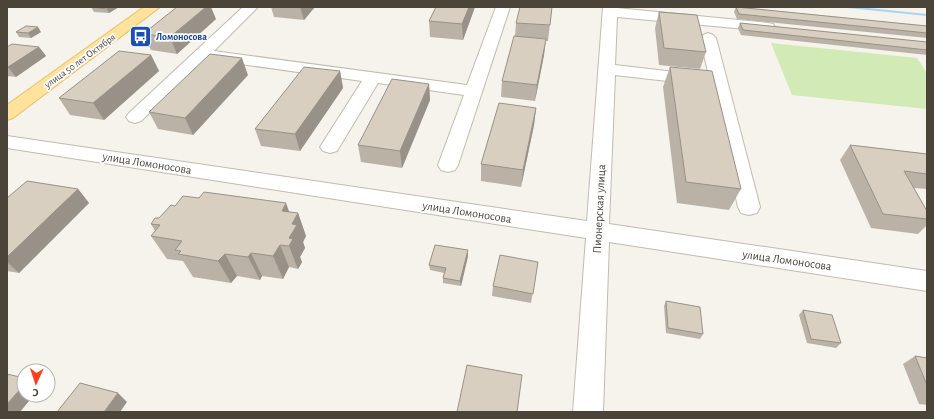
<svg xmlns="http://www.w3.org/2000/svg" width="934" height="419" font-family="'Alegreya Sans',sans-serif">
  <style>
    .green { fill: #d2eab5 }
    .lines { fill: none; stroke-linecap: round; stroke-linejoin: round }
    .stream { fill: #a9d4f2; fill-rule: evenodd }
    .minor-casing { stroke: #c2bbae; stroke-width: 2 }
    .major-casing { stroke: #e6c16a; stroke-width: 2 }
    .minor { fill: #fff; fill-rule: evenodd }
    .major { fill: #ffe39c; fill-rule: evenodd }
    .wall { fill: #bab2a6 }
    .shaded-wall { fill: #979187 }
    .building { fill: #d8cfc1; stroke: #979187 }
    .labels { text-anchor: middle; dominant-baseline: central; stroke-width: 3.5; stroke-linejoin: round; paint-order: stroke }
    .far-transit-label { font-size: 10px; font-weight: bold; fill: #164399; stroke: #fff; text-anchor: start }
    .far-street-label { font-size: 10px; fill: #4b4439; stroke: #fff }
    .street-label { font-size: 12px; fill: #4b4439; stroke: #fff }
  </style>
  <rect width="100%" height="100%" fill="#f6f3ec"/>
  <!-- green -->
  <polygon class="green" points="771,43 917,58 927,73 927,109 792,95"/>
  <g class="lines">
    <!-- stream -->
    <polygon class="stream" points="846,7 859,7 927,14 927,16 848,8"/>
    <defs>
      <g id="minor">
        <polygon points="243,7 258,7 214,51 467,85 496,7 510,7 458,165 455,170 448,172 441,170 438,165 464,95 378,83 337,151 330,153 323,151 320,147 362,81 205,59 141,121 135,123 129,121 126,117 129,113"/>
        <polygon points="603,7 617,7 617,8 768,23 773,24 775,27 773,30 768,31 617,17 615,65 709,76 700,38 703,35 708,33 713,35 716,38 760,207 757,213 749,215 741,213 738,207 711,86 615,75 609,224 927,271 927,291 609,242 603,412 573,412 586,238 7,148 7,136 587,221"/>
      </g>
      <polygon id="major" points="144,7 160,7 13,118 7,120 7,105"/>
    </defs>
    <!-- minor casing -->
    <use href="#minor" class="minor-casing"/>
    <!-- major casing -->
    <use href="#major" class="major-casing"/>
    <!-- minor -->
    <use href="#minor" class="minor"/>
    <!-- major -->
    <use href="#major" class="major"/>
  </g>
  <!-- wall -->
  <g class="wall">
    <polygon points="91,7 119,7 109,13 94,12"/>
    <polygon points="271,7 315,7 304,20 274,17"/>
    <polygon points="436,7 475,7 463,40 430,37 429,21"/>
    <polygon points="552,7 548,41 545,41 544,55 535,101 501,97 502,81 515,36 516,23"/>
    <polygon points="736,7 927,26 927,38 737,19 734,12"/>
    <polygon points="659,12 706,52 700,69 659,65 655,28"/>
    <polygon points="216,19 177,54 151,50 143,34"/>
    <polygon points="740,23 927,42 927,55 741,35 738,28"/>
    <polygon points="16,32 41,32 31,38 19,37"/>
    <polygon points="7,47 39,47 46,56 16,77 7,76"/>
    <polygon points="151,55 159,71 104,120 70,115 59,98"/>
    <polygon points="670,67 741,189 729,210 677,203 663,87"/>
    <polygon points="340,71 343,88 300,151 261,146 255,129"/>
    <polygon points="248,75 193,135 158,129 149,112"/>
    <polygon points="429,84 430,100 402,168 361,162 358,145"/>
    <polygon points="536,108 534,125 521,187 481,181 481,164"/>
    <polygon points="850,145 927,154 927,189 914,188 927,211 927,225 918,234 871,228 840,160"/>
    <polygon points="78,189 89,203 19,273 7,271 7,198"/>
    <polygon points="290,212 298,213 306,236 303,242 305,248 300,257 302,262 298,269 289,267 283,279 262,276 260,280 237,276 231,283 193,277 183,261 167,259 151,236 155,231 151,224 159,218"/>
    <polygon points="468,250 468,256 461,286 443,283 443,278 444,273 430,270 429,265"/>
    <polygon points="538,262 531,303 492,296 493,286"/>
    <polygon points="666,301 703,334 700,339 666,333 664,306"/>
    <polygon points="803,310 841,343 836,348 807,343 799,315"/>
    <polygon points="915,356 927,358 927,405 919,404 903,364"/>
  </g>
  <!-- shaded-wall -->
  <g class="shaded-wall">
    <polygon points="109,7 119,7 109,13 107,9"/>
    <polygon points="206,7 211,7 216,19 177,54 170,37"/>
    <polygon points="300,7 315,7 304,20"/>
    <polygon points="469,7 475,7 463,40 462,24"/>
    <polygon points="38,27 41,32 31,38 28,33"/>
    <polygon points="546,39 544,55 535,101 537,85"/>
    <polygon points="39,47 46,56 16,77 8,67"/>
    <polygon points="151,55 159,71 104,120 93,103"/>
    <polygon points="242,58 248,75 193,135 185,118"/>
    <polygon points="340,71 343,88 300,151 295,134"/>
    <polygon points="429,84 430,100 402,168 400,151"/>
    <polygon points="536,108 534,125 521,187 523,170"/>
    <polygon points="78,189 89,203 19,273 7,262 7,257"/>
    <polygon points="286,203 293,222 298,213 306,236 303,242 305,248 300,257 302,262 298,269 289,246 282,211"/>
    <polygon points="280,245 289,267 283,279 273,256"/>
    <polygon points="468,250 468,256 461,286 460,281"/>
    <polygon points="251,253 262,276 260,280 248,257"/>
    <polygon points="225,254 237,276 231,283 218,261"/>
    <polygon points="24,385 24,395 34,395 20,412 7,412 7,404"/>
    <polygon points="118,393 127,402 120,412 104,412"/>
  </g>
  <!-- building -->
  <g class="building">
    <polygon points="92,7 109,7 107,9"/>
    <polygon points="177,7 206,7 170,37 143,34"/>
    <polygon points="436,7 469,7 462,24 429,21"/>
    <polygon points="520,7 552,7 550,25 516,23"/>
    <polygon points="736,7 927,26 927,33 739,14"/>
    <polygon points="659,12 697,15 706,52 664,48"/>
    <polygon points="740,23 927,42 927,50 743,30"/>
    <polygon points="26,26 38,27 28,33 16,32"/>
    <polygon points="514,36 546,39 537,85 502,81"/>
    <polygon points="12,44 39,47 8,67 7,67 7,47"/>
    <polygon points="119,51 151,55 93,103 59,98"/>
    <polygon points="210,54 242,58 185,118 149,112"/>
    <polygon points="304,67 340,71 295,134 255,129"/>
    <polygon points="670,67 712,71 741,189 686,182"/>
    <polygon points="392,79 429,84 400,151 358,145"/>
    <polygon points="499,103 536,108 523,170 481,164"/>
    <polygon points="850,145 927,154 927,174 904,171 927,211 927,219 883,214"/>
    <polygon points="27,181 78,189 7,257 7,198"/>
    <polygon points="204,192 286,203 282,211 298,213 292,224 297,225 289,238 293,239 289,246 280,245 273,256 251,253 248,257 225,254 218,261 178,254 181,251 175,250 182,241 151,236 160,225 151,224 155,218 159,218 171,205 175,206 183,196 199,198"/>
    <polygon points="435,245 468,250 460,281 443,278 446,268 429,265"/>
    <polygon points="500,255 538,262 533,294 493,286"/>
    <polygon points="666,301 700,307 703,334 668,328"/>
    <polygon points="803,310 832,315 841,343 811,339"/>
    <polygon points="915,356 927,358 927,385"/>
    <polygon points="467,365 522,375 517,412 457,412"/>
    <polygon points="7,374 24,378 24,385 7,404"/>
    <polygon points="80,383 118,393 104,412 57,412"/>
  </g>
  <!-- icons -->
  <defs>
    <symbol id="bus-square" viewBox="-11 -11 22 22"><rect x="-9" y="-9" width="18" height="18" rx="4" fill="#1a4fb4" stroke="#fff"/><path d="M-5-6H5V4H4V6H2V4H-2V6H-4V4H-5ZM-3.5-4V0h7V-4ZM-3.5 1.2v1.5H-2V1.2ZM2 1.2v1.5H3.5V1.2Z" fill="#fff"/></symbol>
  </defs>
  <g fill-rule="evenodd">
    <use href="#bus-square" x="128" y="24" width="25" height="25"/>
  </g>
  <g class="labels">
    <!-- far-transit labels -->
    <g class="far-transit-label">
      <text x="156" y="37">Ломоносова</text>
    </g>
    <!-- far-street labels -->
    <g class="far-street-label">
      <text transform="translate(80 61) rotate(-36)">улица 50 лет Октября</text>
    </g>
    <!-- street labels -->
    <g class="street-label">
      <text transform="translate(147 163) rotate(9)">улица Ломоносова</text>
      <text transform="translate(599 209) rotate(-87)">Пионерская улица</text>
      <text transform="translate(467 212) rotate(9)">улица Ломоносова</text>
      <text transform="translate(787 260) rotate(8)">улица Ломоносова</text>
    </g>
  </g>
  <!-- border -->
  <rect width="934" height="419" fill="none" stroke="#4b4439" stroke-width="16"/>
  <!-- north arrow -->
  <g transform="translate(36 383) rotate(183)"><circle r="19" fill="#ffffff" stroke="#b7b4b0"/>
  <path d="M0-3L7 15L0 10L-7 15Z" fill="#fc3f1d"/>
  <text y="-6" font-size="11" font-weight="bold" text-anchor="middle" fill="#4b4439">С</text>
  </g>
</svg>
